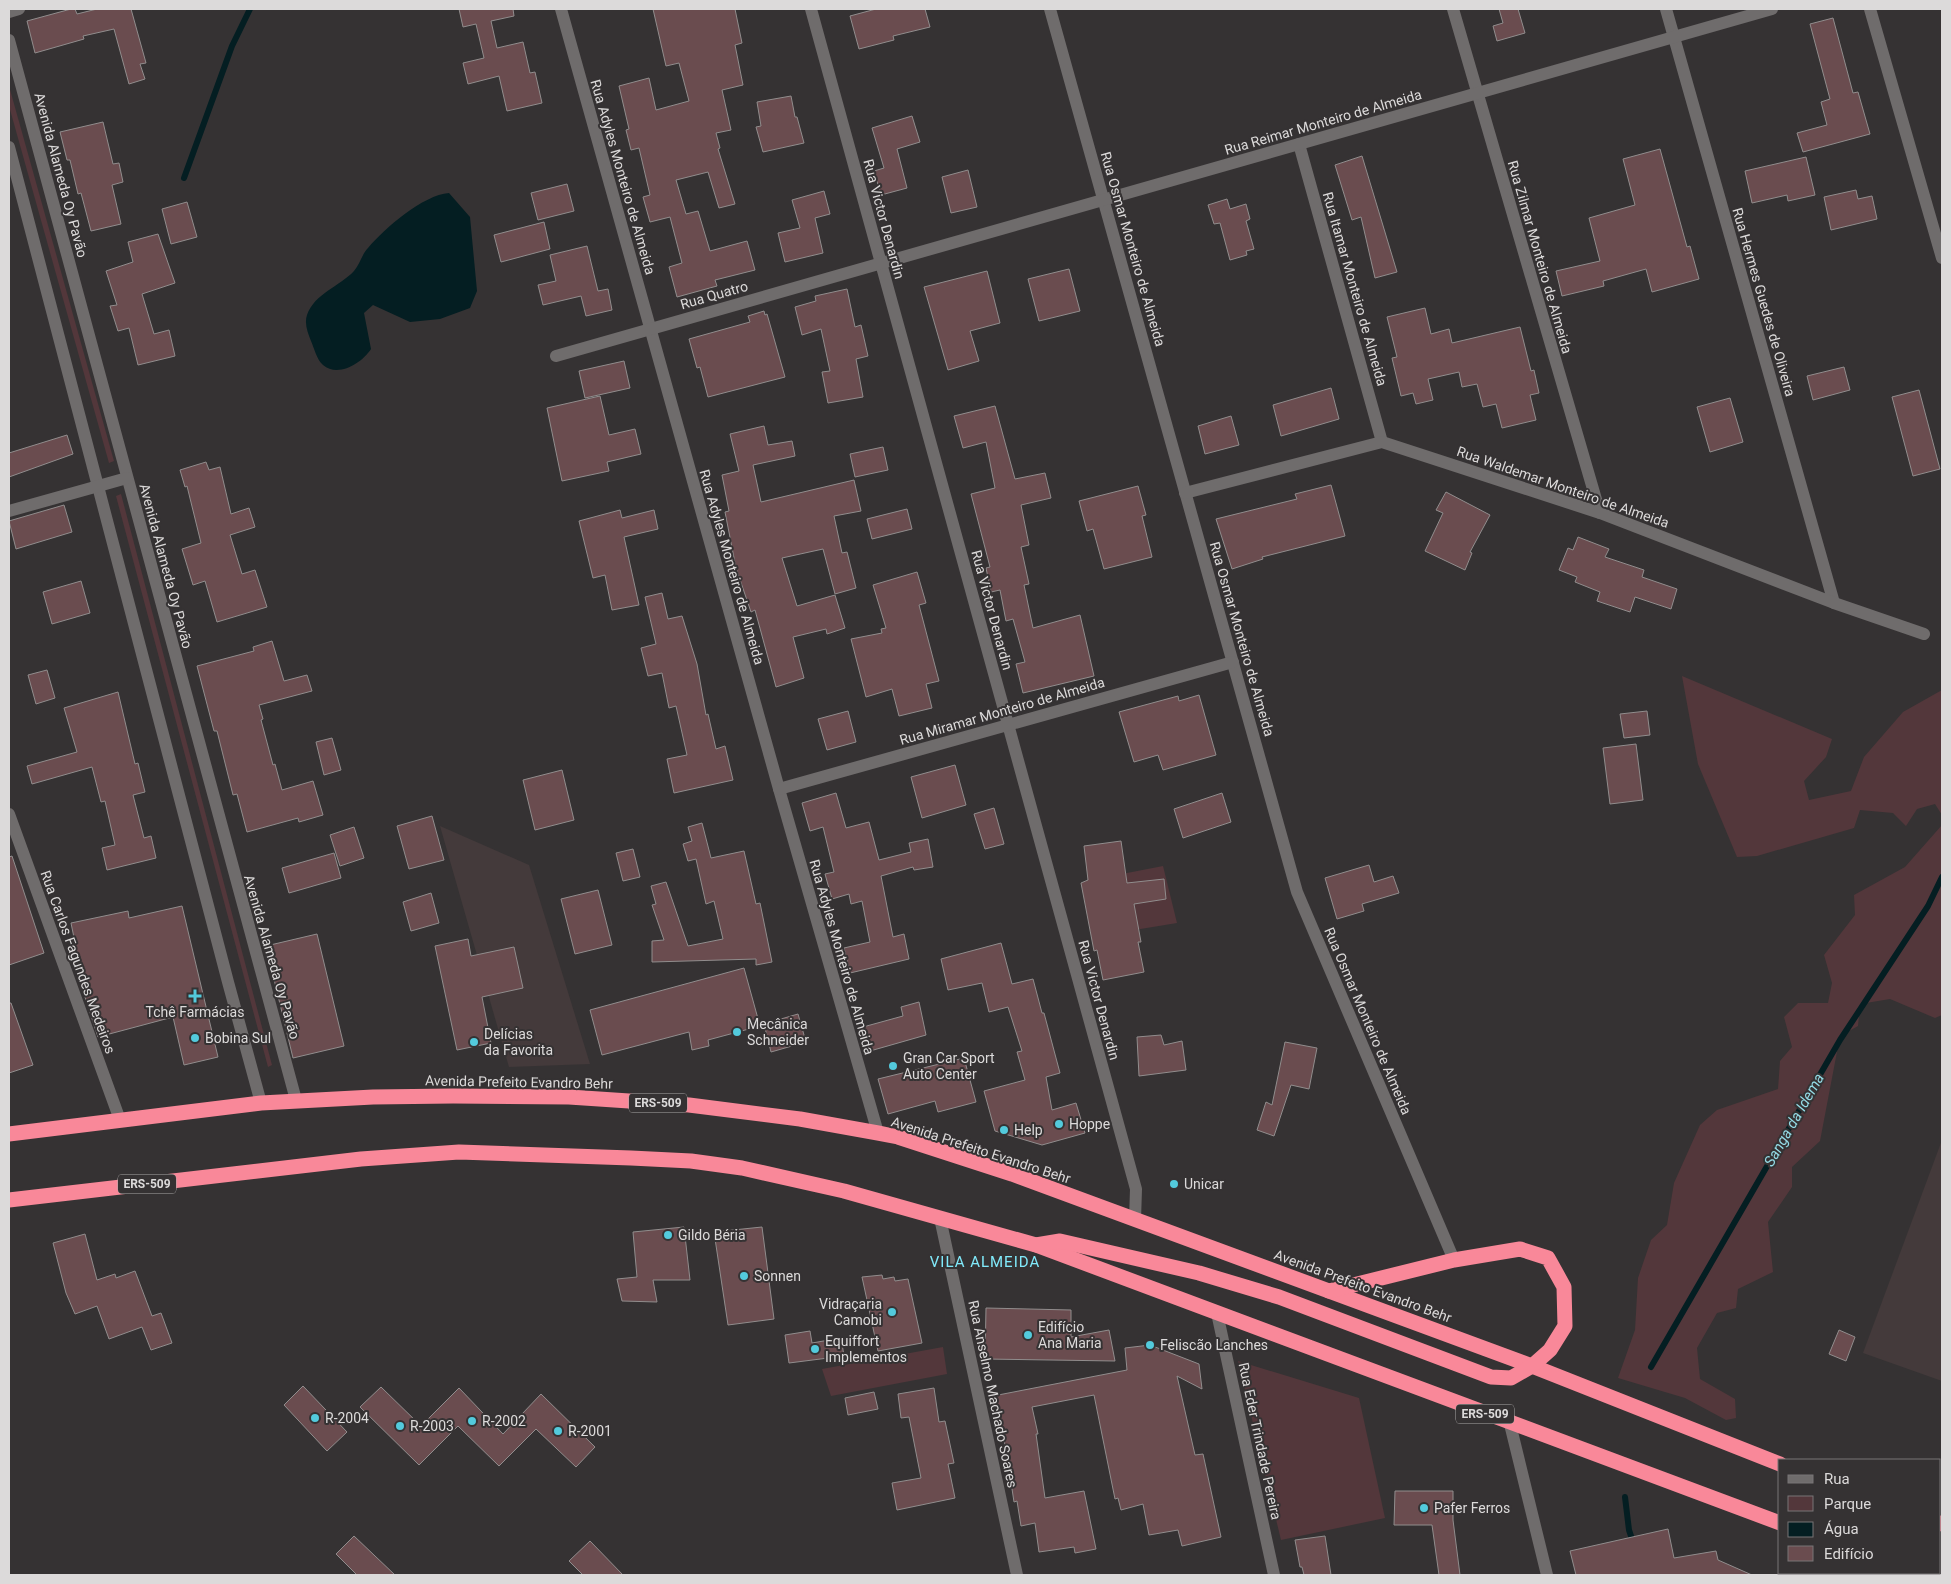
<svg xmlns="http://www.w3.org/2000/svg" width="1951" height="1584" font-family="Roboto,sans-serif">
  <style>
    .built { fill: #443a3b }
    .green { fill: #53373b }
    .water { fill: #041e22 }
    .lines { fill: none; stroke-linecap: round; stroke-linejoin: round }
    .stream { stroke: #041e22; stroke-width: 6 }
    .building { fill: #6a4c4f; stroke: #918d8d }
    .minor { stroke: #6f6c6c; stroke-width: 12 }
    .highway { stroke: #f98899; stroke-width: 15 }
    .poi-dot { fill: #53cadc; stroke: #353233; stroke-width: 2 }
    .labels { text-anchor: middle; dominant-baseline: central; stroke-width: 4; stroke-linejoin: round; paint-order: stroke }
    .shield { fill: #353233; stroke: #aaa8a8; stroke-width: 1 }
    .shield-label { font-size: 12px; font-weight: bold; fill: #dcdada }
    .street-label { font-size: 14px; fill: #dcdada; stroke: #353233 }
    .poi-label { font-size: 14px; fill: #dcdada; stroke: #353233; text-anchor: start }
    .water-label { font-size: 15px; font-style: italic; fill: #94dbe6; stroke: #353233 }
    .neighbourhood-label { font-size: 15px; letter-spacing: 1px; fill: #81eafb; stroke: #353233 }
  </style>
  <rect width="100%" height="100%" fill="#353233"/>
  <!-- built -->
  <g class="built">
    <polygon points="440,826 529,865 590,1064 509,1067"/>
    <polygon points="1942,1140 1942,1381 1863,1353"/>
  </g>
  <!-- green -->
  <g class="green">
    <polygon points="9,86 114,461 109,463 9,106"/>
    <polygon points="121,494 272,1065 268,1067 116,496"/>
    <polygon points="1682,676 1832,739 1826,757 1804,781 1809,800 1851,791 1864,757 1903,712 1942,690 1942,815 1935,804 1917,809 1906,826 1893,813 1860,810 1854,828 1757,856 1737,857 1698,764"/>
    <polygon points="1942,825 1942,1015 1935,1018 1890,999 1860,1004 1858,1026 1840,1036 1820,1141 1792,1167 1792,1187 1768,1222 1773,1272 1738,1289 1736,1308 1717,1313 1697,1348 1700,1379 1735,1399 1736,1418 1726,1420 1685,1398 1618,1378 1635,1330 1638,1278 1651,1240 1667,1225 1674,1183 1700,1125 1717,1110 1778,1089 1780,1061 1792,1047 1784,1017 1798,1003 1828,1003 1832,983 1824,955 1855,915 1854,895 1905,867"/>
    <polygon points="1163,866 1177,923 1104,935 1091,880"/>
    <polygon points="943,1347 947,1374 831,1396 822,1369"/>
    <polygon points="1238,1361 1359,1398 1385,1518 1281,1540"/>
  </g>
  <!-- water -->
  <path class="water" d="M449,193l21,24 7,74 -7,17 -30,11 -30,3 -37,-17 -9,8 7,36c-9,14 -33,29 -48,16 -6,-5 -9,-17 -12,-24 -3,-8 -7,-17 -4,-26 8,-22 32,-28 47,-44 6,-7 8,-17 14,-23 17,-20 55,-53 81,-55z"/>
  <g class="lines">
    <!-- stream -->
    <g class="stream">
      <polyline points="184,178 232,46 250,9"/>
      <polyline points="1651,1367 1840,1040 1928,906 1942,877"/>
      <polyline points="1625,1497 1629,1530 1634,1545"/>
    </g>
  </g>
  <!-- building -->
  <g class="building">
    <polygon points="71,9 75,9 77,14 97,9 131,9 146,63 140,64 145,79 129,84 114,29 83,36 84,39 35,53 27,21"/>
    <polygon points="459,9 513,9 514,16 491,21 497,48 523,42 530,73 535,72 542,103 507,111 499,76 468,84 463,63 484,58 476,24 463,27"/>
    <polygon points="653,9 735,9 742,43 735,45 743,85 722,90 731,130 716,133 720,148 718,149 735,204 719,208 708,172 676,180 686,214 698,211 710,251 747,241 755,270 715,280 717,286 677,297 669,267 682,263 670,217 650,222 643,197 650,195 639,148 631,150 626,130 629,129 619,86 649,78 656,110 689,101 679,63 666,66"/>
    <polygon points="876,9 925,9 930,27 893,36 894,40 859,49 850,16"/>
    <polygon points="1499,9 1518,9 1525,33 1497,41 1493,26 1503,23"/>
    <polygon points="1833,18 1853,93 1858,92 1870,134 1803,152 1797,133 1827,125 1821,102 1830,99 1810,24"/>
    <polygon points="791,96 795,117 797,117 804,143 763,152 756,127 761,126 757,102"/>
    <polygon points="912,116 920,142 897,149 907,188 881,195 874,171 884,168 872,128"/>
    <polygon points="103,122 113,164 119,163 123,182 112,185 121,224 91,231 81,193 78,194 70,160 67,160 60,132"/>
    <polygon points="1660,149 1687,247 1690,246 1699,279 1652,292 1646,269 1603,281 1604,286 1562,296 1556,271 1600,261 1589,218 1635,205 1623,159"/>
    <polygon points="1362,156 1397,272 1375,278 1361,217 1352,220 1335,165"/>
    <polygon points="1806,157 1815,195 1788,201 1787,195 1752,203 1745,171"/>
    <polygon points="968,170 977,207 951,213 942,177"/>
    <polygon points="567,184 574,211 538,220 531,193"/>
    <polygon points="1856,190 1858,199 1872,196 1877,219 1831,230 1824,197"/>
    <polygon points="824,191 830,214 815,218 823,253 785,262 778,233 800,228 792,200"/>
    <polygon points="1227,199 1230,209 1246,204 1250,219 1246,221 1254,249 1246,251 1247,255 1230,260 1220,223 1214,224 1208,205"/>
    <polygon points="187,202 197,237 171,244 162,209"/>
    <polygon points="544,222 550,249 501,262 494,235"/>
    <polygon points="158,234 175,283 142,294 154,334 169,330 175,356 138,365 129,328 118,331 110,306 117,305 106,271 133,262 128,242"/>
    <polygon points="587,246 598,291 608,289 612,310 586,316 581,296 543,305 538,285 556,281 550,255"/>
    <polygon points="1069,269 1080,311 1039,321 1028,279"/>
    <polygon points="987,271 1000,323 970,331 979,361 948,370 924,287"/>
    <polygon points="847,289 855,327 861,325 868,356 856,359 863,397 828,403 822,372 830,371 821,329 802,335 795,307 816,301 815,296"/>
    <polygon points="1425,308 1431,334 1449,329 1452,343 1520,327 1531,371 1534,370 1539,393 1530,395 1536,420 1502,428 1496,404 1483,407 1477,384 1462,387 1459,372 1428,379 1433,400 1416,404 1413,393 1401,396 1392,358 1397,357 1387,317"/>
    <polygon points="764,311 765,315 767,314 785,377 708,397 700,367 697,368 689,339 750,322 748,316"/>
    <polygon points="624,361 630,388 585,398 579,371"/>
    <polygon points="1844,367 1850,390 1813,400 1807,376"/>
    <polygon points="1331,388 1339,419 1281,436 1273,405"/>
    <polygon points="1919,390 1940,469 1913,476 1892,397"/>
    <polygon points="600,396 609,435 635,429 641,454 607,462 609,471 562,481 547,408"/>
    <polygon points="1730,398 1743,442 1710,452 1697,407"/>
    <polygon points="995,406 1015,479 1045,473 1051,498 1021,505 1029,545 1021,547 1029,584 1024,585 1033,628 1080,615 1094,676 1023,693 1016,664 1025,662 1013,619 1006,621 1000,590 991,592 986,568 990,567 971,494 995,488 986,442 963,448 954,416"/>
    <polygon points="1231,416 1239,445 1205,454 1198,426"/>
    <polygon points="764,426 768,445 792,441 795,456 753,465 761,502 854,480 861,511 834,516 842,553 847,552 856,588 835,594 823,549 782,558 797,606 835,595 845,628 827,634 826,629 793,637 804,678 776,687 755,610 751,612 736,568 725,512 729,511 722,475 739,471 730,434"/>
    <polygon points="67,435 73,454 9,477 9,453"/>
    <polygon points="883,447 888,470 855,477 850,454"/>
    <polygon points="206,462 209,470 220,467 231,514 249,508 255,527 230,535 242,574 255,570 267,607 217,622 205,581 193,585 182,549 201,543 187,486 185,487 180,470"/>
    <polygon points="1331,485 1345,536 1262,557 1263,559 1232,569 1216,519 1297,499 1295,494"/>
    <polygon points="1138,486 1146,515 1142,516 1152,557 1104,569 1093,529 1087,531 1079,501"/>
    <polygon points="1446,492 1490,515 1470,552 1472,553 1465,570 1425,551 1443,513 1436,510"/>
    <polygon points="64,505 72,532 16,549 9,521"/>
    <polygon points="907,509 912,529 872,539 867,519"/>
    <polygon points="620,510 622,518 654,510 658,529 624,537 639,605 612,610 605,575 593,578 579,521"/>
    <polygon points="1578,537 1609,549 1605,557 1644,570 1642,577 1677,589 1671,609 1635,597 1630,612 1597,601 1600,592 1575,582 1577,577 1559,570 1568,548 1573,550"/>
    <polygon points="917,572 926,603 919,605 939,681 926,684 932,708 899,716 892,689 866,697 851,639 882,633 881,629 886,628 873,585"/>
    <polygon points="81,581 90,613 52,624 43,592"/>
    <polygon points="662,593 668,619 682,616 697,664 706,715 708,714 716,749 725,746 733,780 674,793 667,759 687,755 676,706 669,708 662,673 648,676 641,648 656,644 645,597"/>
    <polygon points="272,641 284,681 307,675 312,691 259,705 263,719 261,720 273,765 275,764 282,790 313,781 323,815 299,822 298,818 247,832 237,794 233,795 217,731 214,731 197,666 254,651 253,647"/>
    <polygon points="47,670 55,698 36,704 28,675"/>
    <polygon points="118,692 135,764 138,763 145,792 133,795 144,838 151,836 156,858 107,870 102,848 115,845 105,801 101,802 92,767 32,784 27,766 77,752 64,708"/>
    <polygon points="1199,695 1216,755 1163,770 1158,755 1134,762 1119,712 1178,696 1179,701"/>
    <polygon points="848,711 856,742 827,750 818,719"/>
    <polygon points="1647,711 1650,735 1624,738 1620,714"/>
    <polygon points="332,738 341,770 324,775 316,742"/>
    <polygon points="1636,744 1643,800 1610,804 1603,748"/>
    <polygon points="955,765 966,805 922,818 911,777"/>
    <polygon points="562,770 574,820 535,830 523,780"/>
    <polygon points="836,793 846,828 869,822 879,860 911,852 909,843 928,839 933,867 914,870 913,867 881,876 893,937 904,934 909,959 850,973 844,948 870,942 862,901 851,904 849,894 832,899 825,874 834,872 823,827 810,831 802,803"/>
    <polygon points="1222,793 1231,822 1183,838 1174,809"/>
    <polygon points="994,808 1004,844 985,849 974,814"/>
    <polygon points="432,816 444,860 409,869 397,826"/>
    <polygon points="702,823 711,858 744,851 756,904 760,903 772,962 756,965 756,959 652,962 652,941 664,940 652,905 656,904 651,886 666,882 688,946 723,939 714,901 706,904 696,859 688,861 683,844 692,841 688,827"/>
    <polygon points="354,827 364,858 340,866 330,835"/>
    <polygon points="1121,841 1127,883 1164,879 1166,899 1134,904 1141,942 1138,942 1144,972 1103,980 1097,950 1094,951 1081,883 1088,880 1084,846"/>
    <polygon points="633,849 640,877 623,881 616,853"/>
    <polygon points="334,853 341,878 289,893 282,868"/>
    <polygon points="12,856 44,953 9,965 9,857"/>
    <polygon points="1369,865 1374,882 1393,876 1399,893 1362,904 1364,911 1337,919 1325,878"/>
    <polygon points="598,890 612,945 575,954 561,899"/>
    <polygon points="431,893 439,923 411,931 403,902"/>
    <polygon points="182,906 218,1057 184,1065 173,1017 98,1037 74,963 79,962 71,923 128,911 129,918"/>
    <polygon points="317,934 344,1046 293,1058 266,946"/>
    <polygon points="468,939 471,956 514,947 523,988 482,997 491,1043 457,1050 435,946"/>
    <polygon points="1001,943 1012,984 1033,979 1042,1013 1044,1013 1060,1073 1046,1077 1052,1110 1076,1103 1085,1133 1042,1145 995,1131 984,1091 1025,1080 1017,1052 1022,1051 1008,1007 989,1012 982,983 948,990 941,959"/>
    <polygon points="744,968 760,1026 708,1040 709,1046 692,1050 689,1032 602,1055 590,1010"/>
    <polygon points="919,1002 926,1035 870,1051 863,1027 903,1016 901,1007"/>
    <polygon points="9,1003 11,1003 33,1065 9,1073"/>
    <polygon points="798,1014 806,1042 771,1052 764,1024"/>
    <polygon points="1161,1035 1164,1045 1182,1041 1186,1070 1139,1076 1137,1037"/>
    <polygon points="1285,1042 1317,1048 1309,1089 1291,1085 1274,1136 1257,1130 1266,1102 1272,1105"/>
    <polygon points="964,1058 976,1102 938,1112 935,1101 888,1114 878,1079"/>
    <polygon points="684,1227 690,1280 653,1280 657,1302 622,1301 617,1279 637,1277 633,1232"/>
    <polygon points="762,1227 774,1319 728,1325 714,1232"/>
    <polygon points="85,1234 97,1280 115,1274 116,1278 135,1271 152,1316 161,1313 172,1343 151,1350 142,1327 109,1339 97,1306 75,1314 66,1293 53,1243"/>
    <polygon points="882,1275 883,1279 894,1277 895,1281 908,1279 922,1343 878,1351 862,1277"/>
    <polygon points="986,1308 1071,1310 1071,1337 1109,1330 1115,1361 985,1359"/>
    <polygon points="1839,1330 1855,1337 1846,1361 1829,1354"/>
    <polygon points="810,1331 812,1343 841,1338 844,1356 789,1363 785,1335"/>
    <polygon points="1150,1345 1199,1364 1202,1389 1177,1376 1195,1455 1203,1454 1221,1537 1182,1546 1178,1530 1149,1535 1143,1504 1121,1510 1118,1498 1115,1499 1094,1395 1032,1407 1038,1434 1036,1434 1045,1498 1084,1491 1096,1549 1075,1553 1074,1547 1039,1552 1035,1523 1021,1526 1017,1501 1014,1502 1006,1449 993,1396 1127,1370 1125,1348"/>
    <polygon points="303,1386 347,1432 327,1451 284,1405"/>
    <polygon points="381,1387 421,1426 459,1388 503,1434 541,1394 595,1447 576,1467 536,1429 499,1466 458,1426 419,1465 360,1407"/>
    <polygon points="934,1388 939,1422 945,1421 954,1463 948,1464 955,1498 897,1510 892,1483 921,1478 909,1417 901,1418 898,1394"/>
    <polygon points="874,1392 878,1409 848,1415 845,1398"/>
    <polygon points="1395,1491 1453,1491 1453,1520 1460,1575 1439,1575 1432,1525 1394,1525"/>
    <polygon points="1668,1529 1674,1558 1716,1551 1718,1560 1752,1575 1576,1575 1570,1551"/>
    <polygon points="354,1536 395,1575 357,1575 336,1554"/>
    <polygon points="1325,1536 1331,1575 1304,1575 1302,1567 1300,1567 1295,1540"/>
    <polygon points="590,1541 623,1575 583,1575 569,1561"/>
  </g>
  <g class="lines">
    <!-- minor -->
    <g class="minor">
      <polyline points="561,9 779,789 878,1133"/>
      <polyline points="811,9 1136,1189 1135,1220"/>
      <polyline points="1050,9 1297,892 1454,1260"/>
      <polyline points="1453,9 1600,513"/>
      <polyline points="1666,9 1834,603"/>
      <polyline points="1870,9 1942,258"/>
      <polyline points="9,12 19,9"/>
      <polyline points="9,40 296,1100"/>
      <polyline points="1299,144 1382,442"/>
      <polyline points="9,147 228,982 261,1103"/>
      <polyline points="556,356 1772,9"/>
      <polyline points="1185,493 1382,442 1600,513 1834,603 1924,634"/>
      <polyline points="9,511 127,478"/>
      <polyline points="779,789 1233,662"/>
      <polyline points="9,814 120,1120"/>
      <polyline points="940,1218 1017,1575"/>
      <polyline points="1217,1313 1274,1575"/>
      <polyline points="1510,1424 1547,1575"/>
    </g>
    <!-- highway -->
    <g class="highway">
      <polyline points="9,1134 261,1103 373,1097 453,1096 569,1097 689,1105 800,1119 878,1133 898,1137 1012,1174 1532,1366 1780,1464"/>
      <polyline points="9,1200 361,1159 459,1152 631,1158 691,1161 742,1168 844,1191 1036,1245 1780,1523"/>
      <polyline points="1036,1245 1060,1241 1199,1273 1279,1297 1491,1377 1511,1378 1532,1366 1550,1350 1565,1326 1564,1287 1548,1258 1520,1249 1454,1260 1329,1291"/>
      <polyline points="1940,1523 1942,1524"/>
      <polyline points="1915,1573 1922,1575"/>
    </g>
  </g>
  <!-- markers -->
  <g class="poi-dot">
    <path d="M192.5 988.5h5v5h5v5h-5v5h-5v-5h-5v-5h5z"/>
    <circle cx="737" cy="1032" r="5"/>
    <circle cx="195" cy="1038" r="5"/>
    <circle cx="474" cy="1042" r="5"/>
    <circle cx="893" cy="1066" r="5"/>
    <circle cx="1059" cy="1124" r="5"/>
    <circle cx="1004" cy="1130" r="5"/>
    <circle cx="1174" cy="1184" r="5"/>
    <circle cx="668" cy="1235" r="5"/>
    <circle cx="744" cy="1276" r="5"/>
    <circle cx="892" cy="1312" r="5"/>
    <circle cx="1028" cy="1335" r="5"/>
    <circle cx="1150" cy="1345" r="5"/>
    <circle cx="815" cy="1349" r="5"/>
    <circle cx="315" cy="1418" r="5"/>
    <circle cx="472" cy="1421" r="5"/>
    <circle cx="400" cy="1426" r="5"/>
    <circle cx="558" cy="1431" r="5"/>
    <circle cx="1424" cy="1508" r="5"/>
  </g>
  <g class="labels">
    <!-- shield labels -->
    <g class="shield">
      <rect x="629" y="1093.5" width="58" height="19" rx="4"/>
      <rect x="118" y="1174.5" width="58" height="19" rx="4"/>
      <rect x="1456" y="1404.5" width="58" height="19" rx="4"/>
    </g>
    <g class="shield-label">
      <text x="658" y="1103">ERS-509</text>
      <text x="147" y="1184">ERS-509</text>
      <text x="1485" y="1414">ERS-509</text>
    </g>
    <!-- street labels -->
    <g class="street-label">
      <text transform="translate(1323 122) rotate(-16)">Rua Reimar Monteiro de Almeida</text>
      <text transform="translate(61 175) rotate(75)">Avenida Alameda Oy Pavão</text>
      <text transform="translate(623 177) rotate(74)">Rua Adyles Monteiro de Almeida</text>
      <text transform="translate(884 219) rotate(75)">Rua Victor Denardin</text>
      <text transform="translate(1133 249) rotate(74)">Rua Osmar Monteiro de Almeida</text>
      <text transform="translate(1540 257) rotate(74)">Rua Zilmar Monteiro de Almeida</text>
      <text transform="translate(1355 289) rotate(74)">Rua Itamar Monteiro de Almeida</text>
      <text transform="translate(714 295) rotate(-16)">Rua Quatro</text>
      <text transform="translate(1764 302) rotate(74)">Rua Hermes Guedes de Oliveira</text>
      <text transform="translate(1563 487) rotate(19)">Rua Waldemar Monteiro de Almeida</text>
      <text transform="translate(166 566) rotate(75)">Avenida Alameda Oy Pavão</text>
      <text transform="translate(732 567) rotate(74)">Rua Adyles Monteiro de Almeida</text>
      <text transform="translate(992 610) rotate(75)">Rua Victor Denardin</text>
      <text transform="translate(1242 639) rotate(74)">Rua Osmar Monteiro de Almeida</text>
      <text transform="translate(1002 711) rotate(-16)">Rua Miramar Monteiro de Almeida</text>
      <text transform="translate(272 957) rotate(74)">Avenida Alameda Oy Pavão</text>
      <text transform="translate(842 957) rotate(74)">Rua Adyles Monteiro de Almeida</text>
      <text transform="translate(78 962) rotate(70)">Rua Carlos Fagundes Medeiros</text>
      <text transform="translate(1099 1000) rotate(75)">Rua Victor Denardin</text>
      <text transform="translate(1368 1021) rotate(67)">Rua Osmar Monteiro de Almeida</text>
      <text transform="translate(519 1082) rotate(1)">Avenida Prefeito Evandro Behr</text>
      <text transform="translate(981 1150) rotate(18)">Avenida Prefeito Evandro Behr</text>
      <text transform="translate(1363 1286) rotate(20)">Avenida Prefeito Evandro Behr</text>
      <text transform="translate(993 1394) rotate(78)">Rua Anselmo Machado Soares</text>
      <text transform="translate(1260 1441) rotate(78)">Rua Eder Trindade Pereira</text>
    </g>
    <!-- poi labels -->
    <g class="poi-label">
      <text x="195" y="1012" text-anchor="middle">Tchê Farmácias</text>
      <text x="747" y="1024">Mecânica<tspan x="747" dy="16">Schneider</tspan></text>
      <text x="484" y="1034">Delícias<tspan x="484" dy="16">da Favorita</tspan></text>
      <text x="205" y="1038">Bobina Sul</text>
      <text x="903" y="1058">Gran Car Sport<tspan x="903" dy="16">Auto Center</tspan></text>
      <text x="1069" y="1124">Hoppe</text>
      <text x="1014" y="1130">Help</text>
      <text x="1184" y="1184">Unicar</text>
      <text x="678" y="1235">Gildo Béria</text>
      <text x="754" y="1276">Sonnen</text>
      <text x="882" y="1304" text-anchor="end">Vidraçaria<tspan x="882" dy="16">Camobi</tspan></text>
      <text x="1038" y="1327">Edifício<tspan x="1038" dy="16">Ana Maria</tspan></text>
      <text x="825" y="1341">Equiffort<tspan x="825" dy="16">Implementos</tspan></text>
      <text x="1160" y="1345">Feliscão Lanches</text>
      <text x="325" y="1418">R-2004</text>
      <text x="482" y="1421">R-2002</text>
      <text x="410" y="1426">R-2003</text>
      <text x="568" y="1431">R-2001</text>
      <text x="1434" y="1508">Pafer Ferros</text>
    </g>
    <!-- water labels -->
    <g class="water-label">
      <text transform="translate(1794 1120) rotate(-60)">Sanga da Idema</text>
    </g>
    <!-- neighbourhood labels -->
    <g class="neighbourhood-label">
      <text x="985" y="1262">VILA ALMEIDA</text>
    </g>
  </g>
  <!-- border -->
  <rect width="1951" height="1584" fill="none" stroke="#dcdada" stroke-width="20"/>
  <!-- legend -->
  <rect x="1778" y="1459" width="162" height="115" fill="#353233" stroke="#787576"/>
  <rect x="1788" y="1475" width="25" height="8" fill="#6f6c6c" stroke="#787576"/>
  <text x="1824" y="1484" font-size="15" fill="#dcdada">Rua</text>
  <rect x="1788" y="1496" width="25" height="15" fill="#53373b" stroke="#787576"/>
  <text x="1824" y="1509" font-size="15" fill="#dcdada">Parque</text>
  <rect x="1788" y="1522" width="25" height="15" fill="#041e22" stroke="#787576"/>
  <text x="1824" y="1534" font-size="15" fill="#dcdada">Água</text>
  <rect x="1788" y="1546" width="25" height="15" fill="#6a4c4f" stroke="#787576"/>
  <text x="1824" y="1559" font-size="15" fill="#dcdada">Edifício</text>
</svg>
